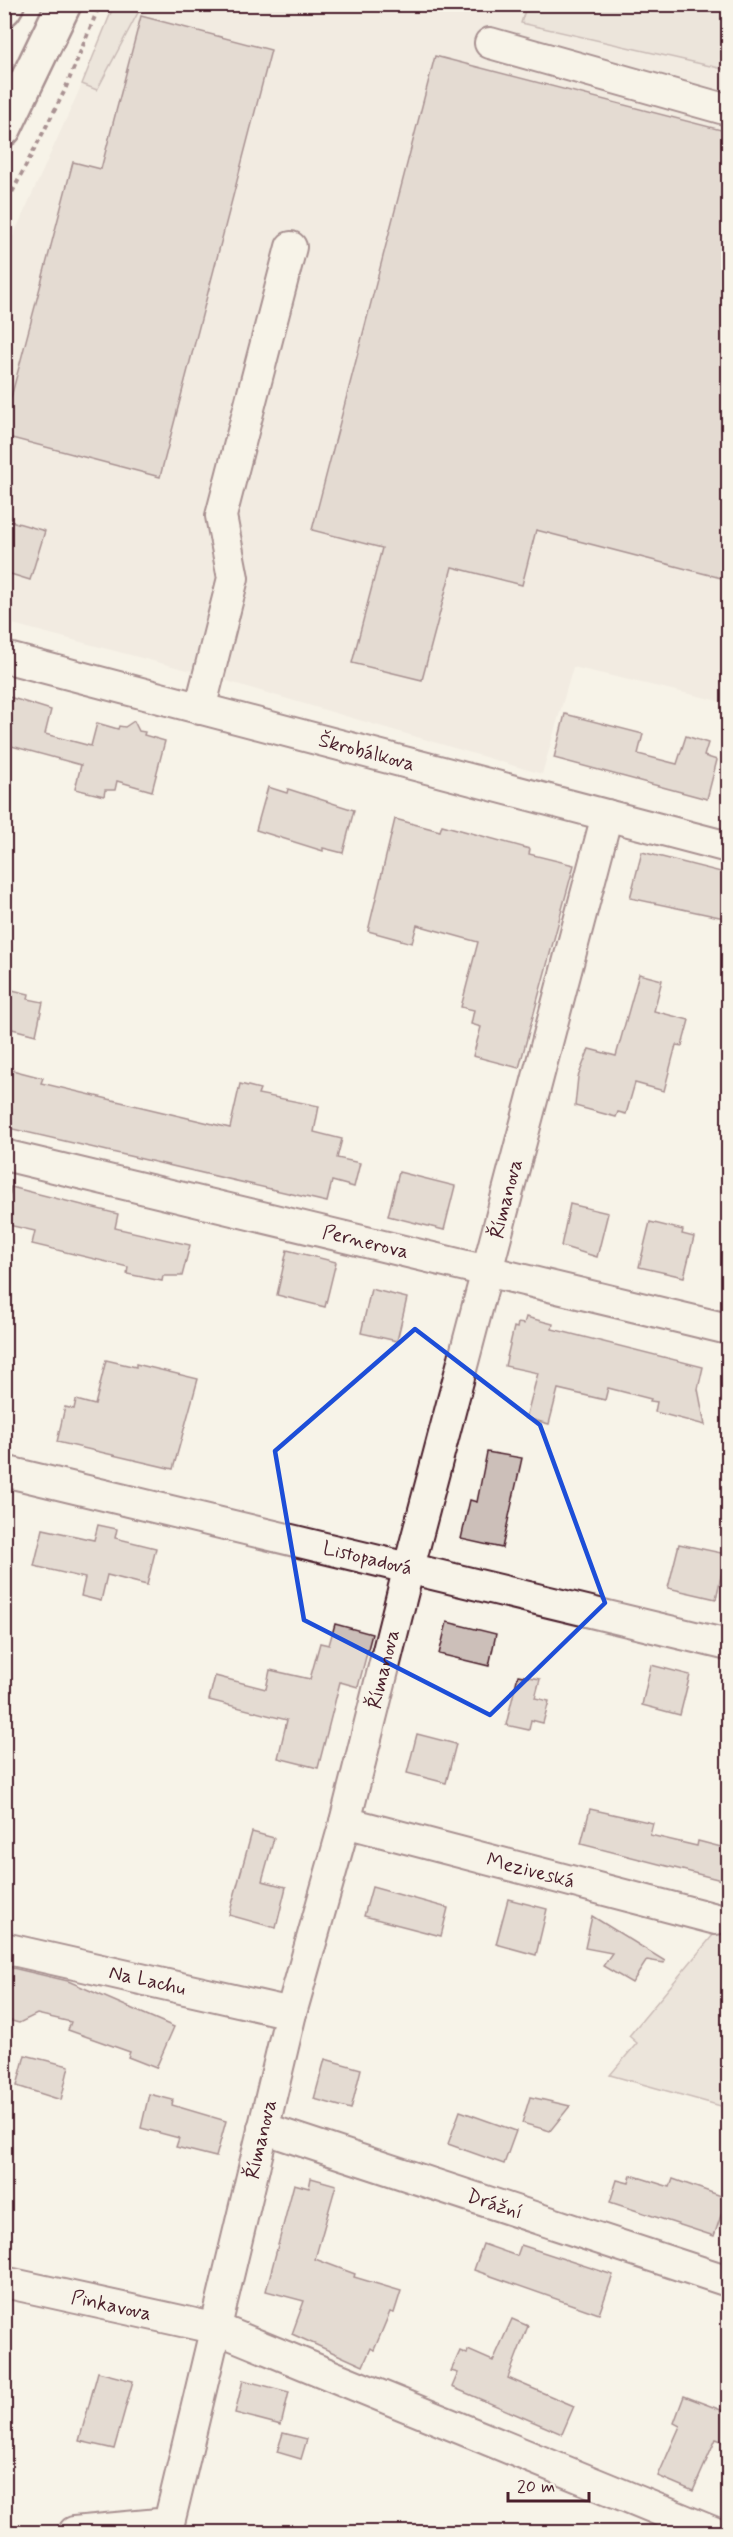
<svg xmlns="http://www.w3.org/2000/svg" width="733" height="2537" font-family="Mynerve,sans-serif">
  <style>
    .built { fill: #eae3da }
    .green { fill: #ded4cc; stroke: #947a7c; stroke-width: 1.5 }
    .building { fill: #ccbfb9; stroke: #4a1f2b; stroke-width: 1.5 }
    .lines { fill: none; stroke-linecap: round; stroke-linejoin: round }
    .minor-casing { stroke: #4a1f2b; stroke-width: 34 }
    .major-casing { stroke: #4a1f2b; stroke-width: 38 }
    .path { stroke: #4a1f2b; stroke-width: 4; stroke-dasharray: 4.5 4.5; stroke-linecap: butt }
    .minor { stroke: #f7f3e8; stroke-width: 30 }
    .major { stroke: #f7f3e8; stroke-width: 33 }
    .marked { fill: none; stroke: #1d4ed8; stroke-width: 4.5; stroke-linejoin: round }
    .labels { text-anchor: middle; dominant-baseline: central; stroke-width: 4.5; stroke-linejoin: round; paint-order: stroke }
    .street-label { font-size: 20px; fill: #4a1f2b; stroke: #f7f3e8 }
  </style>
  <rect width="100%" height="100%" fill="#f7f3e8"/>
  <filter id="ink" filterUnits="userSpaceOnUse"><feTurbulence type="fractalNoise" baseFrequency=".0167" numOctaves="2"/><feDisplacementMap in="SourceGraphic" scale="12" xChannelSelector="R" yChannelSelector="G"/><feConvolveMatrix kernelMatrix="1 2 1 2 8 2 1 2 1" color-interpolation-filters="sRGB"/></filter>
  <g filter="url(#ink)">
    <!-- built -->
    <polygon class="built" points="142,5 527,5 522,23 728,70 728,703 573,667 542,774 210,676 5,622 5,254 82,84 97,90"/>
    <!-- green -->
    <g class="green">
      <polygon points="527,4 728,5 728,70 521,23"/>
      <polygon points="114,5 142,5 97,90 82,84"/>
      <polygon points="728,1917 728,2108 610,2075 637,2043 629,2036"/>
    </g>
    <!-- building -->
    <g class="building">
      <polygon points="141,16 271,50 160,477 4,436 4,424 73,162 101,169"/>
      <polygon points="435,56 729,132 729,580 536,530 522,585 452,567 422,680 352,663 382,548 312,530"/>
      <polygon points="4,519 45,531 30,580 4,572"/>
      <polygon points="9,697 51,710 45,734 91,746 97,723 118,729 119,726 125,727 134,721 139,731 145,732 144,735 165,741 152,791 117,781 115,790 105,790 104,796 75,789 81,765 4,744 4,712"/>
      <polygon points="565,714 643,734 638,754 677,764 686,736 708,743 704,756 717,760 707,799 554,758"/>
      <polygon points="268,787 287,793 288,789 354,810 343,853 323,848 323,851 256,830"/>
      <polygon points="395,819 440,831 442,825 530,849 529,854 574,865 519,1068 473,1056 481,1027 471,1024 474,1010 461,1007 478,942 417,925 412,943 368,931"/>
      <polygon points="642,852 729,874 729,919 630,898"/>
      <polygon points="639,974 662,980 654,1011 689,1020 682,1046 676,1045 664,1091 635,1083 626,1114 618,1112 616,1117 575,1106 578,1077 589,1049 616,1056"/>
      <polygon points="4,988 29,994 28,999 43,1002 36,1035 4,1027"/>
      <polygon points="12,1070 43,1078 41,1083 230,1128 240,1084 260,1089 258,1094 319,1106 314,1132 342,1139 337,1158 360,1163 354,1187 332,1181 327,1202 4,1127 4,1103"/>
      <polygon points="399,1172 455,1186 444,1230 388,1216"/>
      <polygon points="11,1187 118,1214 115,1228 190,1245 182,1276 163,1276 162,1281 127,1274 128,1267 32,1244 35,1231 4,1224"/>
      <polygon points="570,1204 608,1213 597,1257 561,1246"/>
      <polygon points="650,1222 683,1230 682,1234 694,1237 684,1277 639,1267"/>
      <polygon points="287,1250 336,1262 325,1307 277,1295"/>
      <polygon points="371,1289 407,1298 397,1341 361,1333"/>
      <polygon points="526,1317 553,1324 552,1329 703,1367 698,1389 705,1425 655,1412 657,1402 650,1401 651,1399 608,1388 605,1400 558,1389 549,1424 526,1418 538,1373 505,1366 514,1327 517,1328 518,1323 524,1324"/>
      <polygon points="106,1360 136,1367 136,1364 198,1379 173,1469 57,1442 65,1407 74,1409 76,1400 95,1405"/>
      <polygon points="487,1452 522,1458 502,1548 461,1539 470,1500 477,1502"/>
      <polygon points="98,1525 117,1529 115,1538 156,1548 147,1585 107,1575 101,1601 81,1596 85,1578 34,1566 43,1529 94,1540"/>
      <polygon points="679,1544 726,1554 716,1599 668,1588"/>
      <polygon points="447,1622 496,1634 489,1666 439,1654"/>
      <polygon points="335,1624 372,1634 358,1687 340,1682 318,1768 278,1758 287,1720 209,1700 215,1676 266,1689 270,1670 310,1679 320,1643 329,1645"/>
      <polygon points="651,1665 690,1675 680,1715 642,1705"/>
      <polygon points="518,1675 540,1679 535,1698 549,1701 543,1723 531,1720 529,1730 506,1725"/>
      <polygon points="417,1734 456,1744 446,1783 407,1773"/>
      <polygon points="590,1809 653,1823 650,1835 697,1846 698,1841 729,1849 729,1882 581,1844"/>
      <polygon points="252,1832 274,1838 262,1881 286,1887 276,1928 229,1915"/>
      <polygon points="372,1887 448,1908 441,1936 364,1916"/>
      <polygon points="508,1899 547,1909 536,1955 496,1944"/>
      <polygon points="592,1916 665,1961 664,1963 647,1960 632,1983 603,1966 612,1953 585,1948"/>
      <polygon points="4,1966 68,1981 174,2027 156,2068 128,2057 130,2052 68,2030 71,2022 37,2014 19,2023 4,2019"/>
      <polygon points="25,2055 69,2066 61,2100 17,2086"/>
      <polygon points="325,2059 361,2069 351,2109 314,2099"/>
      <polygon points="149,2094 173,2100 172,2105 226,2121 216,2157 176,2147 179,2138 141,2128"/>
      <polygon points="530,2097 544,2100 570,2106 550,2131 522,2123"/>
      <polygon points="460,2111 516,2131 504,2164 448,2144"/>
      <polygon points="631,2175 670,2187 673,2179 727,2198 714,2236 610,2202 617,2180 629,2183"/>
      <polygon points="311,2178 336,2185 315,2259 355,2274 354,2277 401,2291 394,2313 390,2312 374,2350 371,2348 363,2366 292,2334 304,2301 266,2291 294,2184 309,2188"/>
      <polygon points="483,2244 517,2256 521,2245 613,2275 599,2314 474,2270"/>
      <polygon points="512,2319 528,2326 508,2378 574,2406 562,2434 452,2387 458,2373 451,2371 460,2351 467,2354 468,2350 493,2361"/>
      <polygon points="98,2372 133,2381 114,2449 79,2441"/>
      <polygon points="243,2380 289,2392 281,2425 235,2413"/>
      <polygon points="684,2396 729,2413 724,2442 716,2439 693,2491 658,2476 680,2426 674,2423"/>
      <polygon points="283,2433 307,2439 301,2459 277,2452"/>
    </g>
    <g class="lines">
      <defs>
        <g id="minor">
          <polyline points="490,43 728,110"/>
          <path id="s1" d="M4,657l724,190"/>
          <polyline points="200,709 233,578 221,516 291,247"/>
          <path id="s2" d="M4,1155l724,174"/>
          <path id="s3" d="M4,1471l724,174"/>
          <path id="s4" d="M345,1822l371,97"/>
          <path id="s5" d="M4,1948l287,65"/>
          <path id="s6" d="M263,2128l465,153"/>
          <path id="s7" d="M4,2282l214,47 495,203"/>
          <path id="s8" d="M74,2532l95,-9 122,-510 54,-191 64,-255 198,-752"/>
        </g>
        <g id="major">
          <polyline points="4,9 7,4"/>
          <polyline points="4,129 64,4"/>
        </g>
      </defs>
      <!-- minor casing -->
      <use href="#minor" class="minor-casing"/>
      <!-- major casing -->
      <use href="#major" class="major-casing"/>
      <!-- path -->
      <polyline class="path" points="4,208 64,92 100,4"/>
      <!-- minor -->
      <use href="#minor" class="minor"/>
      <!-- major -->
      <use href="#major" class="major"/>
    </g>
  </g>
  <!-- marked area -->
  <path d="M0 0H733V2537H0ZM415,1329l125,96 65,178 -115,112 -186,-95 -29,-169z" fill="#f7f3e8" fill-opacity=".55" fill-rule="evenodd"/>
  <path class="marked" d="M415,1329l125,96 65,178 -115,112 -186,-95 -29,-169z"/>
  <g class="labels">
    <!-- street labels -->
    <g class="street-label">
      <text stroke="none"><textPath href="#s1" startOffset="375">Škrobálkova</textPath></text>
      <text stroke="none"><textPath href="#s8" startOffset="1462">Římanova</textPath></text>
      <text stroke="none"><textPath href="#s2" startOffset="372">Pernerova</textPath></text>
      <text stroke="none"><textPath href="#s3" startOffset="374">Listopadová</textPath></text>
      <text stroke="none"><textPath href="#s8" startOffset="976">Římanova</textPath></text>
      <text stroke="none"><textPath href="#s4" startOffset="192">Meziveská</textPath></text>
      <text stroke="none"><textPath href="#s5" startOffset="147">Na Lachu</textPath></text>
      <text stroke="none"><textPath href="#s8" startOffset="490">Římanova</textPath></text>
      <text stroke="none"><textPath href="#s6" startOffset="244">Drážní</textPath></text>
      <text stroke="none"><textPath href="#s7" startOffset="110">Pinkavova</textPath></text>
    </g>
  </g>
  <!-- margin -->
  <rect width="733" height="2537" fill="none" stroke="#f7f3e8" stroke-width="24"/>
  <rect x="12" y="12" width="709" height="2513" fill="none" stroke="#4a1f2b" stroke-width="2" filter="url(#ink)"/>
  <!-- scale -->
  <path d="M508 2492v9h81v-9" fill="none" stroke="#4a1f2b" stroke-width="3"/>
  <text x="517" y="2492" font-size="18" fill="#4a1f2b" stroke="#f7f3e8" stroke-width="4.5" paint-order="stroke">20 m</text>
</svg>
